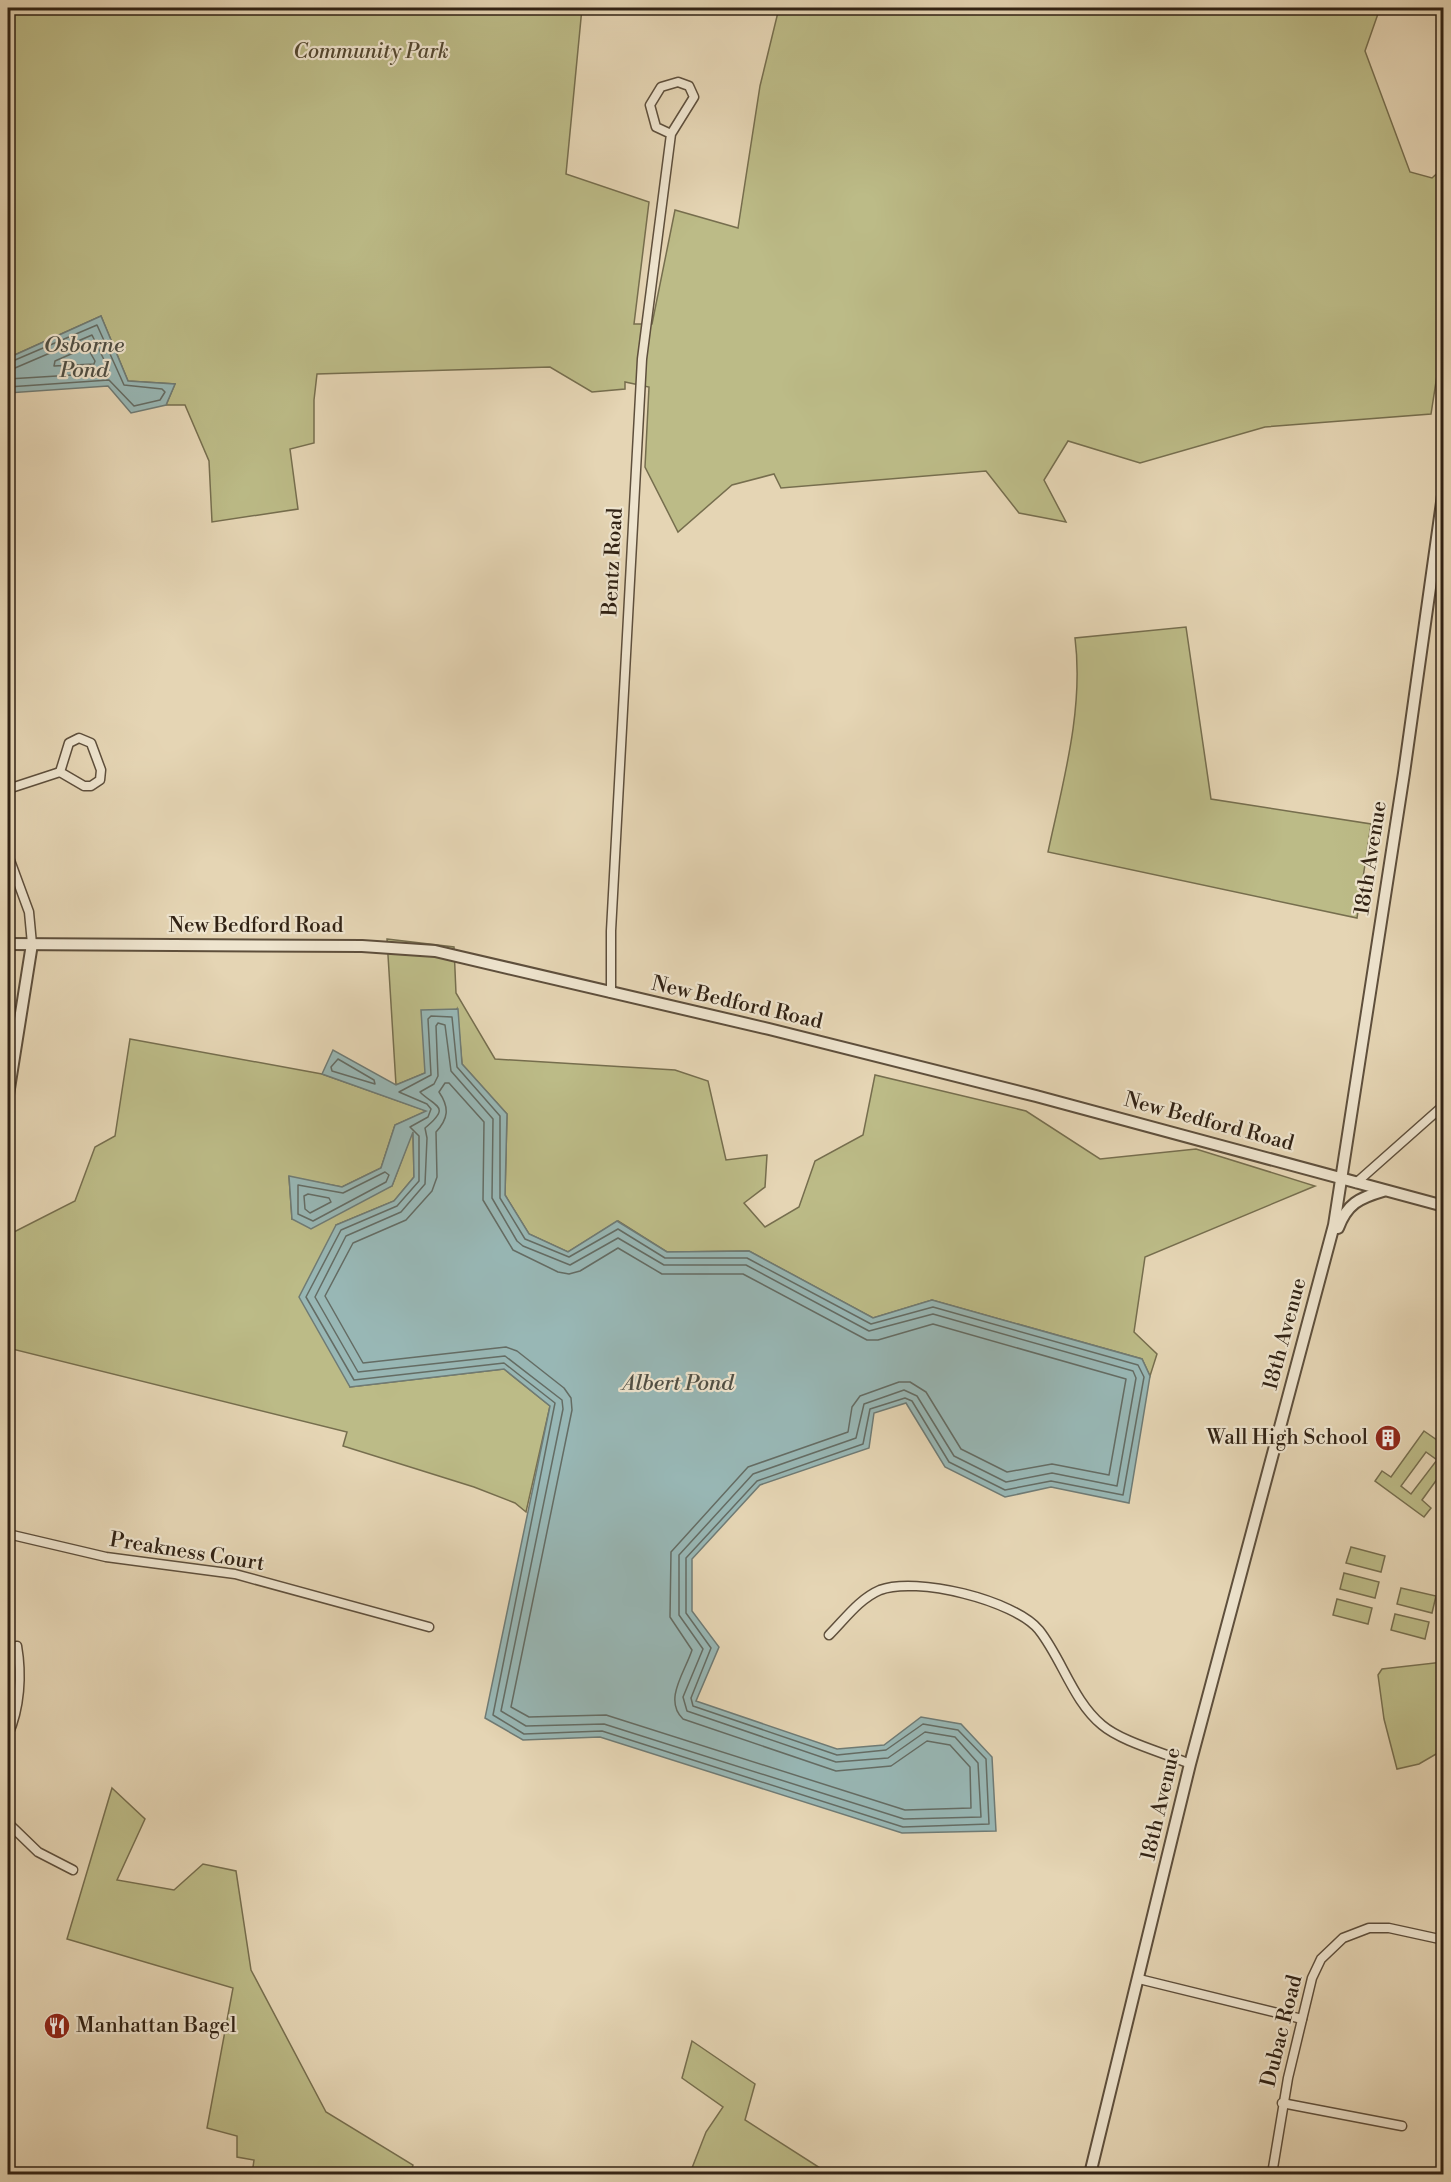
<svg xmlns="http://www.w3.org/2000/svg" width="1451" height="2182" font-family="'Libre Bodoni',serif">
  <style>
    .green { fill: #bcbb87; stroke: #766e4e; stroke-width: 1.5; fill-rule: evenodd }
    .water { fill: #98b7b5; stroke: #6f7b75; stroke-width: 1.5 }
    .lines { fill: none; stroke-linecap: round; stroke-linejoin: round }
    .shore { stroke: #646c64; stroke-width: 1.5 }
    .minor-casing { stroke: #5e4f3c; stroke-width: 11 }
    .tertiary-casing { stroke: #5e4f3c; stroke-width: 14 }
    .minor { stroke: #eee4ce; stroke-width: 8 }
    .tertiary { stroke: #eee4ce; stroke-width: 10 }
    .labels { text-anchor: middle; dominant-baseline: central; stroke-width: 4.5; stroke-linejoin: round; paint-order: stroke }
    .park-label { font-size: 21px; font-style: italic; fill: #544831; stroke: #eee4ce }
    .street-label { font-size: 21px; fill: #312214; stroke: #eee4ce }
    .poi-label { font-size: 21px; fill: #312214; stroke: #eee4ce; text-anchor: end }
    .water-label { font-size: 22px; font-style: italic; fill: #504f44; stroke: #eee4ce }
  </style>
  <rect width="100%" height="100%" fill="#e5d5b4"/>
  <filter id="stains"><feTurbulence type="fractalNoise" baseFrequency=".00333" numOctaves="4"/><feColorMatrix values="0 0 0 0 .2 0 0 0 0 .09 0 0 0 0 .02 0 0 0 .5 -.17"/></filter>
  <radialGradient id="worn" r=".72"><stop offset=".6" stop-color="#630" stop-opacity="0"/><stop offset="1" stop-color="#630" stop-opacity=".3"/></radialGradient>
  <!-- green -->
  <g class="green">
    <polygon points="8,8 582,8 566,174 649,202 634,324 652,324 675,210 738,228 760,86 779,8 1380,8 1365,51 1410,172 1432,178 1443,168 1444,330 1431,414 1265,427 1140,463 1068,441 1044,480 1066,522 1019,513 986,471 781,488 774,474 732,485 678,532 645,467 649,387 625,382 625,389 592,392 550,367 317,374 314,400 314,443 290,449 298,509 212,522 209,461 185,405 166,405 175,384 128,381 101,316 8,358"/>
    <path d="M1186,627l25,172 160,25 -14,94 -309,-66c15,-70 36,-143 27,-214z"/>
    <polygon points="387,939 454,947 456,993 495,1059 675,1070 708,1081 726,1160 767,1155 765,1187 744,1203 765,1227 799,1207 815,1161 863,1135 875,1075 1026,1111 1100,1159 1196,1149 1315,1186 1145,1257 1134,1332 1157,1354 1150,1376 1142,1359 932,1300 873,1318 749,1251 667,1252 618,1221 568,1252 529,1234 505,1195 507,1114 462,1064 457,1009 425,1073 396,1085"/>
    <polygon points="130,1039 322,1074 427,1111 395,1125 381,1168 342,1187 289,1177 292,1219 392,1186 413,1130 414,1177 394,1201 336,1225 350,1387 504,1369 550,1406 526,1512 515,1503 474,1487 343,1446 347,1432 8,1348 8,1235 75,1201 95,1147 115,1136"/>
    <path d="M1424,1431l20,14 -1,26 -21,29 9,8 -7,9 -49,-36 7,-10 9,6zM1426,1452l11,8 -26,34 -10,-8z"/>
    <polygon points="1351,1547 1385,1556 1381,1572 1346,1563"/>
    <polygon points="1344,1573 1379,1582 1375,1598 1340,1589"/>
    <polygon points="1401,1588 1436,1596 1432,1613 1397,1604"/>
    <polygon points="1337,1599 1372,1608 1368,1624 1333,1615"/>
    <polygon points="1395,1614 1429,1622 1425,1639 1391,1630"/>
    <polygon points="1443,1662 1443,1750 1419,1764 1397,1769 1384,1719 1378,1675 1382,1669"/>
    <polygon points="112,1788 145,1819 117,1880 174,1890 203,1864 236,1871 251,1970 326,2112 413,2165 410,2174 252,2174 254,2160 237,2157 237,2136 207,2128 233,1988 67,1939"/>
    <polygon points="692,2041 755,2084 745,2120 820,2168 855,2174 718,2174 692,2168 706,2132 723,2107 682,2078"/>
  </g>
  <!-- water -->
  <g class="water">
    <polygon points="101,316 128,381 175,384 166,405 131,413 108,386 8,393 8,358"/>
    <polygon points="458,1009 462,1064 507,1114 505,1195 529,1234 568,1252 617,1221 667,1252 749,1251 873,1318 932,1300 1142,1359 1150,1376 1129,1503 1051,1487 1005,1497 945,1467 906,1403 874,1413 869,1448 760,1485 692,1559 692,1611 719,1647 696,1701 837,1749 884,1745 921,1717 961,1724 992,1757 996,1831 902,1833 600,1737 523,1740 485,1718 550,1406 504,1369 350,1387 299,1297 336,1225 394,1201 414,1177 413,1132 392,1186 311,1229 292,1219 289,1176 342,1187 381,1168 395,1125 426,1111 322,1074 333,1050 396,1085 425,1073 421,1010"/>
  </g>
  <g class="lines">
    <!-- shore -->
    <g class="shore">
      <polygon points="87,347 95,361 94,364 54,366 55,361"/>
      <polyline points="8,363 97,325 124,385 162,389 165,392 160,400 134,406 109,380 8,387"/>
      <polyline points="8,371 92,335 109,370 106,373 8,379"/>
      <polygon points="431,1016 452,1017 457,1067 500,1116 500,1198 525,1239 569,1257 618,1229 665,1258 747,1258 871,1324 933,1307 1138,1365 1144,1377 1123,1495 1051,1481 1005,1490 949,1462 912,1401 905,1398 870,1409 863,1444 757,1481 686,1558 686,1613 711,1648 691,1698 693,1706 837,1755 886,1750 923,1724 958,1730 986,1759 989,1824 903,1827 602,1731 524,1734 493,1715 555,1403 504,1363 354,1380 306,1297 341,1230 397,1206 419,1181 419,1136 410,1127 428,1117 431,1109 427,1104 399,1092 431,1075 428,1019"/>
      <path d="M438,1023l7,2 6,46 42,48 -1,79 25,43 6,5 47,19 48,-27 46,27h82l123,66 64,-17 200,57 3,7 -19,108 -65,-13 -46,9 -52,-26 -37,-60 -13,-6 -40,14 -8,34 -103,36 -74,81v60l24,34 -20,48 4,14 149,51 52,-4 37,-26 30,5 23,26 3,54 -77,2 -300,-95 -78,2 -25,-15 62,-302 -1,-9 -57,-44 -147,16 -43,-75 31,-61 55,-24 24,-28 2,-46 -2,-10c27,-22 10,-21 -5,-36l14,-8 4,-8 -2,-50z"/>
      <polygon points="338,1059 374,1080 375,1084 332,1071 331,1067"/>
      <path d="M445,1083h4l35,39 -1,78 30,50 45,22 11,2 11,-3 38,-23 44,26h81l124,66h11l55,-16 193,55 -17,96 -57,-11 -45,8 -46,-23 -35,-57 -16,-10h-11l-39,14 -8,11 -4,25 -100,35 -77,85 -1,65 22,33c-7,22 -29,50 -9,69l153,52 55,-5 36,-25 23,4 20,22 1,41 -66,2 -299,-95 -77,2 -18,-10 61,-297 -1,-12 -7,-10 -47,-37 -11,-4 -143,16 -38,-67 28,-53 53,-23 26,-29 5,-14 -1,-45c12,-13 14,-24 3,-40z"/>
      <polygon points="385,1172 389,1175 386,1182 313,1221 298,1214 298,1185 343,1193"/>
      <polygon points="308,1194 329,1198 331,1202 310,1213 305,1209 304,1196"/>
    </g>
    <defs>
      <g id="minor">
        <polygon points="79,738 91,743 101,770 100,780 91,786 84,786 60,772 69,743"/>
        <polyline points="8,789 60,772"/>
        <polyline points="8,855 29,912 32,944"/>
        <polyline points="611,993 611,931 642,359 671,134 694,97 689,86 678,82 661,87 650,105 656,127 671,134"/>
        <polyline points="1356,1183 1444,1105"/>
        <polyline points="8,1534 106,1557 235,1574 429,1627"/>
        <path d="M829,1635c16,-16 30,-36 51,-45 36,-14 134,10 159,40 23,29 34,71 63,95 20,17 63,28 88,39"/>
        <path d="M8,1735c12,-27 14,-60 9,-89"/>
        <polyline points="8,1823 38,1852 73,1870"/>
        <polyline points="1139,1979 1302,2019"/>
        <polyline points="1282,2103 1402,2126"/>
        <polyline points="1272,2174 1288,2078 1312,1978 1321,1959 1343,1938 1369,1928 1389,1928 1444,1940"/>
      </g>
      <g id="tertiary">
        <polyline points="8,944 362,946 435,951 769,1029 1036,1096 1444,1206"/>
        <polyline points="8,1095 32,944"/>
        <path d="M1338,1228c9,-24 21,-30 45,-37"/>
        <polyline points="1090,2174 1190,1764 1334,1225 1404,773 1444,488"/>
      </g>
    </defs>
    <!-- minor casing -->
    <use href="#minor" class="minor-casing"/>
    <!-- tertiary casing -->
    <use href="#tertiary" class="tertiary-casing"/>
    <!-- minor -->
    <use href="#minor" class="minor"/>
    <!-- tertiary -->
    <use href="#tertiary" class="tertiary"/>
  </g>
  <!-- icons -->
  <defs>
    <symbol id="building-disc" viewBox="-11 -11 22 22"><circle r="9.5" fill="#8f2418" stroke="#eee4ce"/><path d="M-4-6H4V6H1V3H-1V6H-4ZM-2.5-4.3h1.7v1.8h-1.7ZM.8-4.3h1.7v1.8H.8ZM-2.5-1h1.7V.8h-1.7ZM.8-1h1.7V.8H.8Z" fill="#fff"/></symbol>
    <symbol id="restaurant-disc" viewBox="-11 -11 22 22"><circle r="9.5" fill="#8f2418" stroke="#eee4ce"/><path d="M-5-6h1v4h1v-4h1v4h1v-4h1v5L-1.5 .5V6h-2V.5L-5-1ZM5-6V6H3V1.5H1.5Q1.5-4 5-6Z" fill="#fff"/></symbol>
  </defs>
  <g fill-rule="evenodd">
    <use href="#building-disc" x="1373" y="1423" width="30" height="30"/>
    <use href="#restaurant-disc" x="42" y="2011" width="30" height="30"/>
  </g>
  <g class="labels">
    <!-- park labels -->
    <g class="park-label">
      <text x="371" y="52">Community Park</text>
    </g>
    <!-- street labels -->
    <g class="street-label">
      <text transform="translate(613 562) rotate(-87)">Bentz Road</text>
      <text transform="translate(1371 858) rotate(-81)">18th Avenue</text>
      <text x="256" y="926">New Bedford Road</text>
      <text transform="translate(737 1003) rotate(13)">New Bedford Road</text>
      <text transform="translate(1209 1122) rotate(15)">New Bedford Road</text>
      <text transform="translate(1285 1334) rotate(-75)">18th Avenue</text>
      <text transform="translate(187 1552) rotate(9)">Preakness Court</text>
      <text transform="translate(1161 1804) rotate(-77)">18th Avenue</text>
      <text transform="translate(1282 2031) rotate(-76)">Dubac Road</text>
    </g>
    <!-- poi labels -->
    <g class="poi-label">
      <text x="1368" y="1438">Wall High School</text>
      <text x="76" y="2026" text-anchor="start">Manhattan Bagel</text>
    </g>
    <!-- water labels -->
    <g class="water-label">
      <text x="84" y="345">Osborne<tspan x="84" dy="25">Pond</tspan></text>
      <text x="678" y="1383">Albert Pond</text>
    </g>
  </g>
  <!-- margin -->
  <rect width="1451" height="2182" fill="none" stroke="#e5d5b4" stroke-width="30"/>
  <rect x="9" y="9" width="1433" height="2164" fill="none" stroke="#312214" stroke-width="3"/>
  <rect x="15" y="15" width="1421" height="2152" fill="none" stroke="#312214" stroke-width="1.5"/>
  <rect width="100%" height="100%" filter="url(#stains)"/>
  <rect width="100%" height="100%" fill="url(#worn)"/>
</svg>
